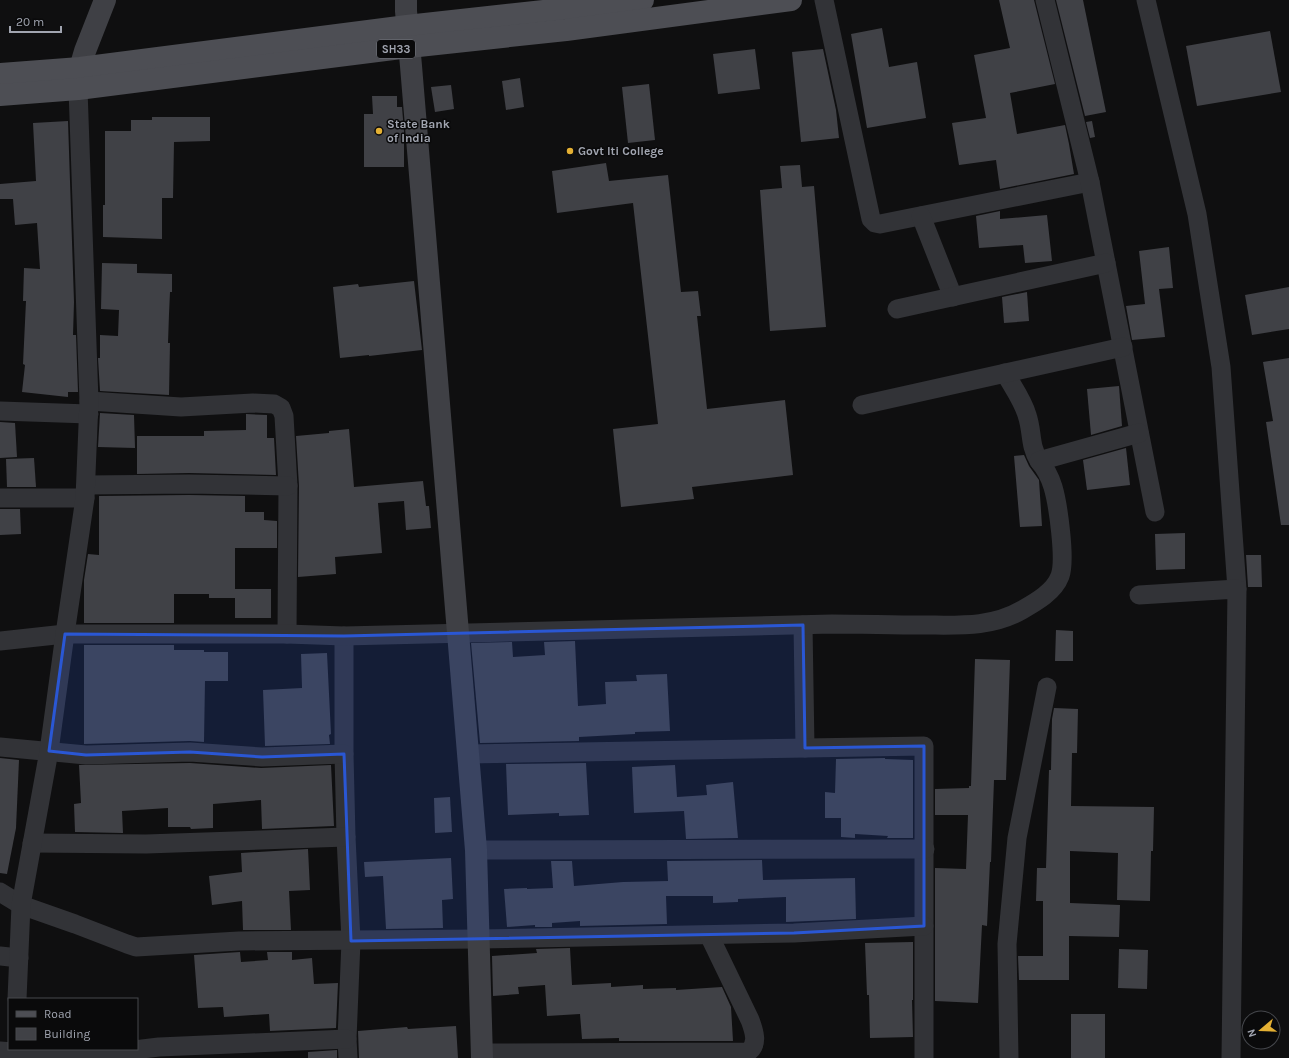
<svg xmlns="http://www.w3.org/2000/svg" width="1289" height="1058" font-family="Karla,sans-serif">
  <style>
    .building { fill: #404146 }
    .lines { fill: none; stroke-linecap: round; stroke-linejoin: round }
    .street { stroke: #323337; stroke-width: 19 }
    .secondary { stroke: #3f4045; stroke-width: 22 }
    .primary { stroke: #4d4e54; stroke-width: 22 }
    .marked { fill: #2a57d4; fill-opacity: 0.2; stroke: #2a57d4; stroke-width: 3; stroke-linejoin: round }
    .poi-dot { fill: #e4b033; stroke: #0a0a0b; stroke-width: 1.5 }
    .labels { text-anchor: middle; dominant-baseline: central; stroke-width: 3; stroke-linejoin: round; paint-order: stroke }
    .shield { fill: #0a0a0b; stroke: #74767e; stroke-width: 1 }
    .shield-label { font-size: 11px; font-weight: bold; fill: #a1a5b0 }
    .poi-label { font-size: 12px; font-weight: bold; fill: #a1a5b0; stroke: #0a0a0b; text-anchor: start }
  </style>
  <rect width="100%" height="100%" fill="#0f0f10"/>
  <!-- building -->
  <g class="building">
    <polygon points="999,0 1034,0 1055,84 1010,93 1017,134 1065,125 1069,144 1074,174 1000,189 996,160 959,165 952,123 986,118 974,55 1010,48"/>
    <polygon points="1056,0 1083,0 1106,112 1085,116"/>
    <polygon points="882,28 889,67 917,62 926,118 867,128 851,34"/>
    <polygon points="1270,31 1281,92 1197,106 1186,46"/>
    <polygon points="755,49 760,89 718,94 713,54"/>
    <polygon points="823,49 836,110 839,138 801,142 792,52"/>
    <polygon points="520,78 524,107 506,110 502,81"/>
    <polygon points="649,84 655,140 628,143 622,87"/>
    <polygon points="451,85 454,109 435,112 431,87"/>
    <polygon points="372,96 397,96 397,107 402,107 404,131 404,167 364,167 364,114 373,114"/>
    <polygon points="152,117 210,117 210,141 174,142 173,198 162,198 162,239 103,237 103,205 105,205 105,131 131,131 131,120 152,120"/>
    <polygon points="68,121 74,302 73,335 76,335 78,392 68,392 68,397 22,392 25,365 23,364 26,301 23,301 24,268 40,269 37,223 15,225 13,199 0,199 0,184 36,181 33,123"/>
    <polygon points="1092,121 1095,137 1090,138 1086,122"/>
    <polygon points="606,163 609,181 668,175 681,292 698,291 701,316 697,316 707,409 785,400 793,475 692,487 694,499 621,507 613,429 658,424 633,203 557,213 552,171"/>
    <polygon points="800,165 802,187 814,186 826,327 770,331 760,190 782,188 780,166"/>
    <polygon points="1000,211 1000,219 1047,215 1052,261 1025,263 1023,245 979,248 976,216"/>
    <polygon points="1169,247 1173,288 1159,289 1165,337 1132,340 1126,306 1145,304 1139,251"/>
    <polygon points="102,263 137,264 137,273 172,274 172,292 170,292 169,314 168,343 170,343 169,395 100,391 98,358 100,358 100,335 118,336 119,310 101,309"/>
    <polygon points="414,281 422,350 369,356 369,355 340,358 333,287 358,284 359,287"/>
    <polygon points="1289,287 1289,329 1252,335 1245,295"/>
    <polygon points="1027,292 1029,321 1004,323 1002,297"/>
    <polygon points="1289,358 1289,525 1281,525 1266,422 1273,421 1263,362"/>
    <polygon points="1119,386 1122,426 1091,435 1087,389"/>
    <polygon points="100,413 134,415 135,448 98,447"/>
    <polygon points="246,414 267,415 267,438 274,438 276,475 189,473 137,474 137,436 204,436 204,431 246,430"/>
    <polygon points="0,422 15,423 17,457 0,458"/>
    <polygon points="349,429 354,487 423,481 426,506 429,506 431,528 406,530 404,501 378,503 382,553 335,557 336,574 298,577 299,486 296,436 329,433 329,431"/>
    <polygon points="1126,448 1130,485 1087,490 1083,460"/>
    <polygon points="1024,455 1029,466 1039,480 1042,526 1020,527 1014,456"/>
    <polygon points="34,458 36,487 7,487 6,459"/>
    <polygon points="189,495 245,496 245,512 264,512 264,520 277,521 277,548 235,548 235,598 209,598 209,594 174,594 174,623 84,623 84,580 88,554 99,555 99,496"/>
    <polygon points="0,509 20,509 21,534 0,535"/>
    <polygon points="1185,533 1185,569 1156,570 1155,534"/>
    <polygon points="1246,555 1261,555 1262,587 1248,587"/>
    <rect x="235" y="589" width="36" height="29"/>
    <polygon points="1056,630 1073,631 1073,661 1055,661"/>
    <polygon points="575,641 578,706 606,704 605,682 637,681 636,675 667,674 670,731 635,732 635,734 579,737 579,741 480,743 471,643 512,642 513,657 545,655 544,642"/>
    <polygon points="84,645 174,645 174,650 204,650 204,652 228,652 228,681 205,681 204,742 190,741 84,744"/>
    <polygon points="327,653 331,734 329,735 330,744 265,746 263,690 302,688 301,654"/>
    <polygon points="975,659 1010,660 1006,780 994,780 991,862 990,862 987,926 982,925 978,1003 935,1001 935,868 966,869 968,815 935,815 935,789 969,788 969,786 971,786"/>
    <polygon points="1054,708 1078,709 1077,753 1072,753 1071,806 1154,807 1153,851 1151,851 1150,901 1117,900 1118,853 1070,851 1070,903 1120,905 1119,937 1069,936 1069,980 1019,980 1018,956 1043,956 1043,901 1036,901 1037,868 1046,868 1049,770 1051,770 1052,719"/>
    <polygon points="0,758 19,760 16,828 7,874 0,873"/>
    <polygon points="885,758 885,759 913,760 913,838 887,838 888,836 855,834 855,838 841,837 841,818 825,818 825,792 835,793 836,759"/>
    <polygon points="190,763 261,768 331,765 334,826 262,829 261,800 213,804 213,828 191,829 190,827 168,827 168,808 122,811 123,833 75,832 74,804 81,803 79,765"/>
    <polygon points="586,763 589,815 559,816 559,813 508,815 506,764"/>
    <polygon points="675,765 677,797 707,795 706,785 733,782 738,838 686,839 684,811 634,813 632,767"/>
    <polygon points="450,797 452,832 435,833 434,798"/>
    <polygon points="308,849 310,890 289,891 291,930 243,930 242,901 212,905 209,876 242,872 241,853"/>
    <polygon points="451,858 453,899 442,900 443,928 386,929 383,876 365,877 364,862"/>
    <polygon points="762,860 763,880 855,878 856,919 786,922 786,897 738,899 738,902 713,903 713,896 666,896 667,924 580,926 580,921 552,923 552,927 535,927 535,925 507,927 504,889 527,888 527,889 553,888 551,861 572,861 574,886 623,882 668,881 667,861"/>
    <polygon points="913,942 913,1000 912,1000 913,1037 870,1038 869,995 867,995 865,943"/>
    <polygon points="570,948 572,985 611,983 611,987 643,985 643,989 676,988 676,990 722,987 731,1007 733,1041 619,1041 619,1038 582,1039 580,1014 547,1016 545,985 518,987 519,994 493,996 492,956 537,953 536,949"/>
    <polygon points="1119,949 1148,950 1147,989 1118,988"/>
    <polygon points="240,952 241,962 268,960 267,952 292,952 292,960 312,958 314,984 338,983 336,1028 270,1031 269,1014 224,1017 223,1007 198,1008 194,955"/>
    <rect x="1071" y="1014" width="34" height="44"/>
    <polygon points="456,1026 458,1058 359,1058 358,1031 407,1027 408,1029"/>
    <polygon points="337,1050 337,1058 308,1058 308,1052"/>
  </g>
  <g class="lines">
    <!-- street -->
    <g class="street">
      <polyline points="824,0 871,219 875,223 880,224 1090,182"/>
      <polyline points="1045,0 1090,182 1155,512"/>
      <polyline points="1146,0 1197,214 1221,367 1237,589"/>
      <polyline points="921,216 953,297"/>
      <polyline points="897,309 1106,263"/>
      <path d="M1005,373c8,14 18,28 22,42 6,18 2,29 12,46"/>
      <polyline points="89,401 181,407 253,403 274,404 281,408 284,416 288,486 287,634"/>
      <polyline points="862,405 1123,347"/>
      <polyline points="0,411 89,414"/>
      <polyline points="86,485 189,484 288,486"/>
      <polyline points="0,498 85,498"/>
      <polyline points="1139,595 1237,589 1231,1058"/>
      <polyline points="803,625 805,748"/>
      <polyline points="344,636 344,754 346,837 351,941 347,1039 348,1058"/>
      <path d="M0,641l65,-7h222l57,2c163,-5 326,-8 488,-12 30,0 60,1 90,1 35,0 69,3 100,-15 14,-8 32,-18 38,-34 6,-16 -2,-72 -7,-89 -3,-10 -7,-18 -14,-26l100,-28"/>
      <polyline points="0,747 86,755 190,752 262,757 344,754"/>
      <polyline points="468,754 924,746 924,1058"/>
      <polyline points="32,843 146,844 346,837"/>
      <polyline points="476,850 925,849"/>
      <polyline points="0,892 21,905 75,924 127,944 136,947 239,941 479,939 794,933 924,926"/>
      <polyline points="0,956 19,958"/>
      <polyline points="17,999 21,905 49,751 65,634 85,498 89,401 78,89"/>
      <polyline points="0,1051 76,1057 159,1047 347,1039"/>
      <path d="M482,1053l266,-1c11,-8 6,-21 2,-32l-41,-85"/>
      <polyline points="1009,1058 1007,944 1017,838 1047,687"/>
    </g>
    <!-- secondary -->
    <g class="secondary">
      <polyline points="406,0 406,11 411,66 476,850 482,1058"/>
      <polyline points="79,85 80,68 85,51 105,0"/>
    </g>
    <!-- primary -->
    <g class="primary">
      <polyline points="0,74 80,68 407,26 643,0"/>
      <polyline points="0,95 78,89 409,47 566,30 791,0"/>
    </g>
  </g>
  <!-- marked area -->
  <path class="marked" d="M803,625l2,123 119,-2v180l-130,7 -443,8 -7,-187 -82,3 -72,-5 -104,3 -37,-4 16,-117 279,2z"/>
  <!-- markers -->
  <g class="poi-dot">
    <circle cx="379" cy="131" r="4"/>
    <circle cx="570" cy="151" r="4"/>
  </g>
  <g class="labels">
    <!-- shield labels -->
    <rect class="shield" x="377" y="40" width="38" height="18" rx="3"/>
    <g class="shield-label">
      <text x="396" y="49">SH33</text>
    </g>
    <!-- poi labels -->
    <g class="poi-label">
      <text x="387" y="124">State Bank<tspan x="387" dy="14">of India</tspan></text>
      <text x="578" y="151">Govt Iti College</text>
    </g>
  </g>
  <!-- legend -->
  <rect x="8" y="998" width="130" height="52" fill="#0a0a0b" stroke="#46484d"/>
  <rect x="16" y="1011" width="20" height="6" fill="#4d4e54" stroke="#46484d"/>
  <text x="44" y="1018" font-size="12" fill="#a1a5b0">Road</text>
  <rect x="16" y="1028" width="20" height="12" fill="#404146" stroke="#46484d"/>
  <text x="44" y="1038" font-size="12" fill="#a1a5b0">Building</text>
  <!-- north arrow -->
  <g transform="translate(1261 1030) rotate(251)"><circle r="19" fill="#0a0a0b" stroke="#46484d"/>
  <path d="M0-3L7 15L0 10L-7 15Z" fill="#e4b033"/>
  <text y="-6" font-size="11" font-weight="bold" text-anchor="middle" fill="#a1a5b0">N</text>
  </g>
  <!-- scale -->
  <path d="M10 26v6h51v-6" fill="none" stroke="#a1a5b0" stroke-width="2"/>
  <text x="16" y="26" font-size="12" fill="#a1a5b0" stroke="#0a0a0b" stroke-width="3" paint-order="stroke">20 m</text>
</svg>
